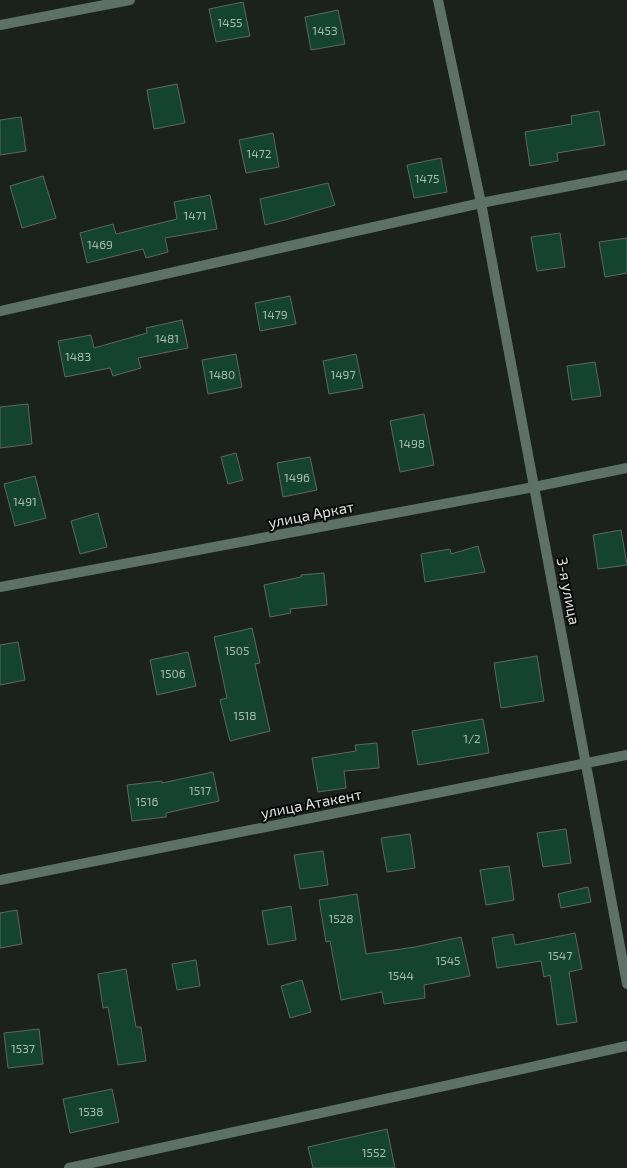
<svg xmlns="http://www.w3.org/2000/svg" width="627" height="1168" font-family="'Exo 2',sans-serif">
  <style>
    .building { fill: #14442d; stroke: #5f6762 }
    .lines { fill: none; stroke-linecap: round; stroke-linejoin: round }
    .minor { stroke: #5e7166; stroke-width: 10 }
    .labels { text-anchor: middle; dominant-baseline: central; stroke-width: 4; stroke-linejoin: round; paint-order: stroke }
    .number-label { font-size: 12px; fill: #acbbb3 }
    .street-label { font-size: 15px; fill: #dee3e0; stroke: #080a09 }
  </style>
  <rect width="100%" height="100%" fill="#1b221e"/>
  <!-- building -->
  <g class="building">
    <polygon points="243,2 250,36 216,42 209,9"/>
    <polygon points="338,10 345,44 311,50 305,17"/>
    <polygon points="177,84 185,123 154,129 147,90"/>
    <polygon points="599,111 605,145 557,153 558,161 530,166 525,132 572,124 571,116"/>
    <polygon points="21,117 26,151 0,155 0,120"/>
    <polygon points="273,133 279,167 246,173 239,140"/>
    <polygon points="441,158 447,192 414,198 407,165"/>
    <polygon points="43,176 56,218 22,228 10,186"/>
    <polygon points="328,183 335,205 285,220 265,225 260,199"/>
    <polygon points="210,195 217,229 165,238 168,252 146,258 143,249 87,263 80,233 113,224 116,234 177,219 174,202"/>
    <polygon points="560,233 565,267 537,271 531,237"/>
    <polygon points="627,238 627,273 605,277 599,242"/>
    <polygon points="290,296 296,324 260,331 255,303"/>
    <polygon points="182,320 188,348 138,358 141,368 113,376 110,368 65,377 58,341 91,335 94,348 147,333 146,328"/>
    <polygon points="236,354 242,387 208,394 202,360"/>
    <polygon points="356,354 363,388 329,394 323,361"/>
    <polygon points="595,362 601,396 572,400 567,366"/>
    <polygon points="28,404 32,444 0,448 0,407"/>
    <polygon points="424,414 434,465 400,472 390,421"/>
    <polygon points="236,453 243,480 228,484 221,457"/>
    <polygon points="310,457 317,490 283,497 277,463"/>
    <polygon points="35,476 46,518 15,526 4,484"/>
    <polygon points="98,513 107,547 80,554 71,521"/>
    <polygon points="621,530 627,565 598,569 593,535"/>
    <polygon points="478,546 485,572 425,582 421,554 450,549 451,554"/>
    <polygon points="324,573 327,605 290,609 291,613 270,617 264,585 301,577 301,575"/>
    <polygon points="252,628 260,663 255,664 270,731 230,741 220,700 227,698 214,637"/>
    <polygon points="18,642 25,680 0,685 0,645"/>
    <polygon points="188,652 196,686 157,695 150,660"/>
    <polygon points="537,656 544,701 501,708 494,663"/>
    <polygon points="483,719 489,753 418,765 412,731"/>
    <polygon points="377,743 379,768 344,771 346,788 318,792 312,758 356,751 355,745"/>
    <polygon points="213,772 219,801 166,813 166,817 132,821 127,785 162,781 162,783"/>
    <polygon points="566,829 571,863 543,867 537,833"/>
    <polygon points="410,834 415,868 387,872 381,838"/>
    <polygon points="323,851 328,885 300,889 294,855"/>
    <polygon points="509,866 514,900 486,905 480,870"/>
    <polygon points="588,887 591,902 561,908 558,894"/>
    <polygon points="357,894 366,954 415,947 461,937 470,976 424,985 425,998 384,1004 382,992 341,1000 330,941 326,942 319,900"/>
    <polygon points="291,906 296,940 268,945 262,911"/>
    <polygon points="17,910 22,944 0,948 0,913"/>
    <polygon points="575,933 582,969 569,972 577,1022 557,1025 550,975 544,977 541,961 497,968 492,938 513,934 515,945"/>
    <polygon points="196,960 200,986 177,990 172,964"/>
    <polygon points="126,969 136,1027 141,1027 146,1061 118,1065 108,1007 103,1008 98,974"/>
    <polygon points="302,980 311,1012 290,1018 281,986"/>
    <polygon points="39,1029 43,1064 8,1068 4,1033"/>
    <polygon points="112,1089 119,1122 70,1133 63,1099"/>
    <polygon points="387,1129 395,1168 313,1168 308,1147"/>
  </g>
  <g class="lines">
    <!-- minor -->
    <g class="minor">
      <polyline points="438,0 481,203 627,984"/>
      <polyline points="0,25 130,0"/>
      <polyline points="0,311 481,203 627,175"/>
      <polyline points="0,587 534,487 627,468"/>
      <polyline points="0,880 627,755"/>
      <polyline points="69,1168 627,1046"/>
    </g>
  </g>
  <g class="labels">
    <!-- number labels -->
    <g class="number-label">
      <text x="230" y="22">1455</text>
      <text x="325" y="30">1453</text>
      <text x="259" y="153">1472</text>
      <text x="427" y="178">1475</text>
      <text x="195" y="215">1471</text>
      <text x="100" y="244">1469</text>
      <text x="275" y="314">1479</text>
      <text x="167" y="338">1481</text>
      <text x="78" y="356">1483</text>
      <text x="222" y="374">1480</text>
      <text x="343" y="374">1497</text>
      <text x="412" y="443">1498</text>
      <text x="297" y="477">1496</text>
      <text x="25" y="501">1491</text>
      <text x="237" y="650">1505</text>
      <text x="173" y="673">1506</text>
      <text x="245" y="715">1518</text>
      <text x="472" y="738">1/2</text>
      <text x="200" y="790">1517</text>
      <text x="147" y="801">1516</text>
      <text x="341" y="918">1528</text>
      <text x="560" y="955">1547</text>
      <text x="448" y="960">1545</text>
      <text x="401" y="975">1544</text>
      <text x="23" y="1048">1537</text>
      <text x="91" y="1111">1538</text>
      <text x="374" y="1152">1552</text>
    </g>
    <!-- street labels -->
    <g class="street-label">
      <text transform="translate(311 514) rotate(-11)">улица Аркат</text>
      <text transform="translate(569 591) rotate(79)">3-я улица</text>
      <text transform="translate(311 803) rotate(-11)">улица Атакент</text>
    </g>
  </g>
</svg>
